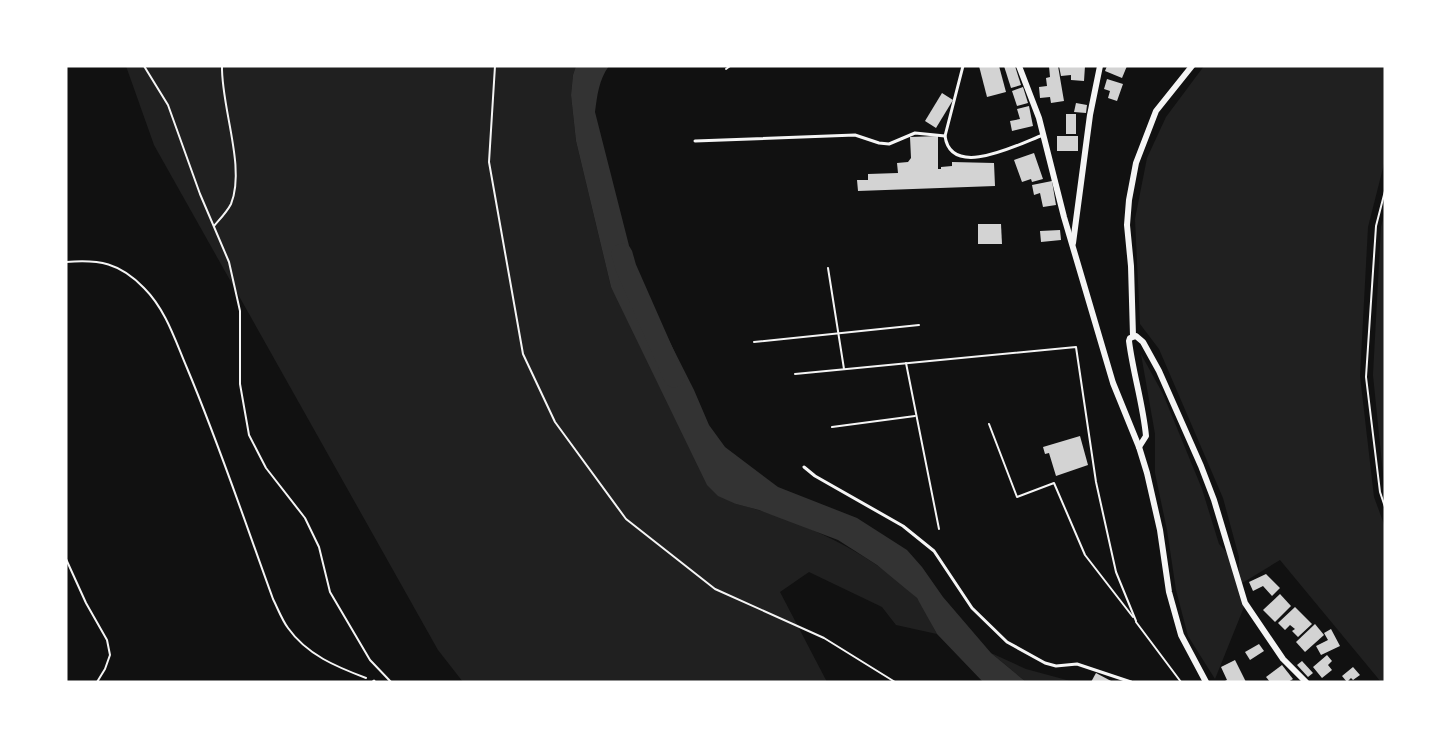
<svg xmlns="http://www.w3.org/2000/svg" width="1451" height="748" font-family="Roboto,sans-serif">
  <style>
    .green { fill: #202020 }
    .water { fill: #333; fill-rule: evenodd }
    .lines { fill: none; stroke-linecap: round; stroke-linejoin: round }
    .river { stroke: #333; stroke-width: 21 }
    .building { fill: #d3d3d3 }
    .path { stroke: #f5f5f5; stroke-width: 2 }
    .service { stroke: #f5f5f5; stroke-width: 3 }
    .minor { stroke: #f5f5f5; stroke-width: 6 }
  </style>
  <rect width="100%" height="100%" fill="#111"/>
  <!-- green -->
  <g class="green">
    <path d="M126,66h450l-3,9 -2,20 5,46 35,146 125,217c62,15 134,47 180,93 9,9 14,25 21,37l-41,-9 -14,-18 -73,-35 -29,20 47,90h-364l-25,-32 -284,-505z"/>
    <polygon points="1204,66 1385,66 1385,160 1368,227 1360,376 1374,497 1385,527 1385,682 1381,682 1280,560 1239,585 1244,607 1215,679 1188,636 1176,590 1167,530 1155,473 1155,434 1141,354 1163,394 1202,489 1219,544 1229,555 1239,582 1239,557 1223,498 1159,349 1140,324 1135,219 1147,158 1166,117"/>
    <polygon points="1385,211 1385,493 1373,375 1381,227"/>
    <polygon points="991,653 1026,669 1074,682 1026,682"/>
  </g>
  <!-- water -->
  <path class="water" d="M576,66h33c-10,13 -12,30 -14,46l42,165 57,113 15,35 16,22 53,40 79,31 50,32 15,17 21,30 48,56 35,29h-43l-46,-48 -20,-36 -40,-33 -39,-25 -79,-30 -23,-6 -18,-8 -11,-11 -96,-198 -35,-146 -5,-46 2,-20zM632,280l32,62 5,14 -5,-3 -25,-38 -11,-33z"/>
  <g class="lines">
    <!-- river -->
    <polyline class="river" points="622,254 626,268 674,377"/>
  </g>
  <!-- building -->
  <g class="building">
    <polygon points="979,66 999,66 1006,92 987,97"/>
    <polygon points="1004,66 1015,66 1021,85 1011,88"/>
    <polygon points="1049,66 1058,66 1064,101 1051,103 1050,97 1040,98 1039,87 1047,86 1046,78 1050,77"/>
    <polygon points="1059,66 1085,66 1084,81 1071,80 1071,75 1061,76"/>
    <polygon points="1107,66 1127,66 1122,78 1105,71"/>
    <polygon points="1107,79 1123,84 1117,101 1108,98 1110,91 1104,89"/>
    <polygon points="1023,87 1028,103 1017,106 1012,91"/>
    <polygon points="942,93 953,100 936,128 925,121"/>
    <polygon points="1076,103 1087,105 1086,113 1074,112"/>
    <polygon points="1029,106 1033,126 1012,131 1010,121 1020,119 1017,109"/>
    <rect x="1066" y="114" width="10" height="20"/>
    <polygon points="938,136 938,169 941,169 941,167 952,166 952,162 994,163 995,186 858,191 857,180 868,180 868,174 898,173 897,163 908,162 911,158 910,137"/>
    <rect x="1057" y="136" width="21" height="15"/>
    <polygon points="1034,153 1043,179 1032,182 1031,179 1022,182 1014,160"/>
    <polygon points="1052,181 1056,205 1043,207 1040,193 1034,195 1032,185"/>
    <polygon points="978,224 1001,224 1002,244 978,244"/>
    <polygon points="1060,230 1061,240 1041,242 1040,231"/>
    <polygon points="1080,436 1088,465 1056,476 1049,453 1045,454 1043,447"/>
    <polygon points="1266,574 1280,588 1272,596 1263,586 1253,591 1249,582"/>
    <polygon points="1280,594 1291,606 1275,622 1263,610"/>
    <polygon points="1295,607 1312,624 1298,637 1292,631 1295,629 1290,625 1285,630 1278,623"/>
    <polygon points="1315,624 1324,635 1305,652 1296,642"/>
    <polygon points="1331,629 1340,646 1321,655 1316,646 1328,640 1324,633"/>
    <polygon points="1259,644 1264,651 1250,660 1245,652"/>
    <polygon points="1327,655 1332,661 1328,665 1332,670 1322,678 1313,667"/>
    <polygon points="1235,660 1246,682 1223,682 1227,680 1221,667"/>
    <polygon points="1302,661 1313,673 1308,677 1297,665"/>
    <polygon points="1282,665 1293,679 1288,682 1270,682 1266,677"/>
    <polygon points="1353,667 1360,675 1353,680 1351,678 1347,682 1342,676"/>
    <polygon points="1096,673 1113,682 1091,682"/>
  </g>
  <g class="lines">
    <!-- path -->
    <g class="path">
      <polyline points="144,66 168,105 200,194 229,262 240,311 240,384 249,435 266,468 305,518 319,547 330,592 370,660 391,682"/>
      <polyline points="495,66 489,162 523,354 555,422 626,519 715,589 824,638 895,682"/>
      <polyline points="726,69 730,66"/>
      <polyline points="1385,191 1376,226 1366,377 1380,492 1385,507"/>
      <path d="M214,226c5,-6 13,-14 17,-22 15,-37 -10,-97 -9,-138"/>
      <path d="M66,262c33,-3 54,1 78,26 22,22 31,52 43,80 32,76 58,154 86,231 5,10 9,21 15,29 19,27 49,39 78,50"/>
      <polyline points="828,268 844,369"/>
      <polyline points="754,342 919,325"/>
      <polyline points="906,363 939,529"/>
      <polyline points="795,374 1076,347 1096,482 1116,572 1136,621"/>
      <polyline points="989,424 1017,497 1054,483 1085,555 1133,617"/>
      <polyline points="832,427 915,416"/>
      <polyline points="66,559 86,603 107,640 110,655 105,669 97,682"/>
      <polyline points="1136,622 1181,682"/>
    </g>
    <!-- service -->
    <g class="service">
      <path d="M963,66l-18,70c6,44 74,8 98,-1"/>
      <polyline points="695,141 855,135 879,143 889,144 915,133 945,136"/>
      <polyline points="804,467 815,476 903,526 934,551 972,608 1007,642 1045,663 1056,666 1077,664 1131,682"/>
      <polyline points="373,682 374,681"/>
    </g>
    <!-- minor -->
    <g class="minor">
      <polyline points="1019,66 1039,118 1064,217 1113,383 1139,447 1147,473 1160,530 1169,592 1181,635 1206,682"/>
      <polyline points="1073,243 1090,115 1100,66"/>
      <polyline points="1133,336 1131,266 1127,225 1129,200 1136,163 1156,111 1192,66"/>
      <path d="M1139,447l7,-11c-3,-32 -13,-63 -17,-95l1,-3 6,-2 7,6 16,29 42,95 13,34 31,103 38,56 23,23"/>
    </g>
  </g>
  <!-- border -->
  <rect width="1451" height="748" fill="none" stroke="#ffffff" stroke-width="135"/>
</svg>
